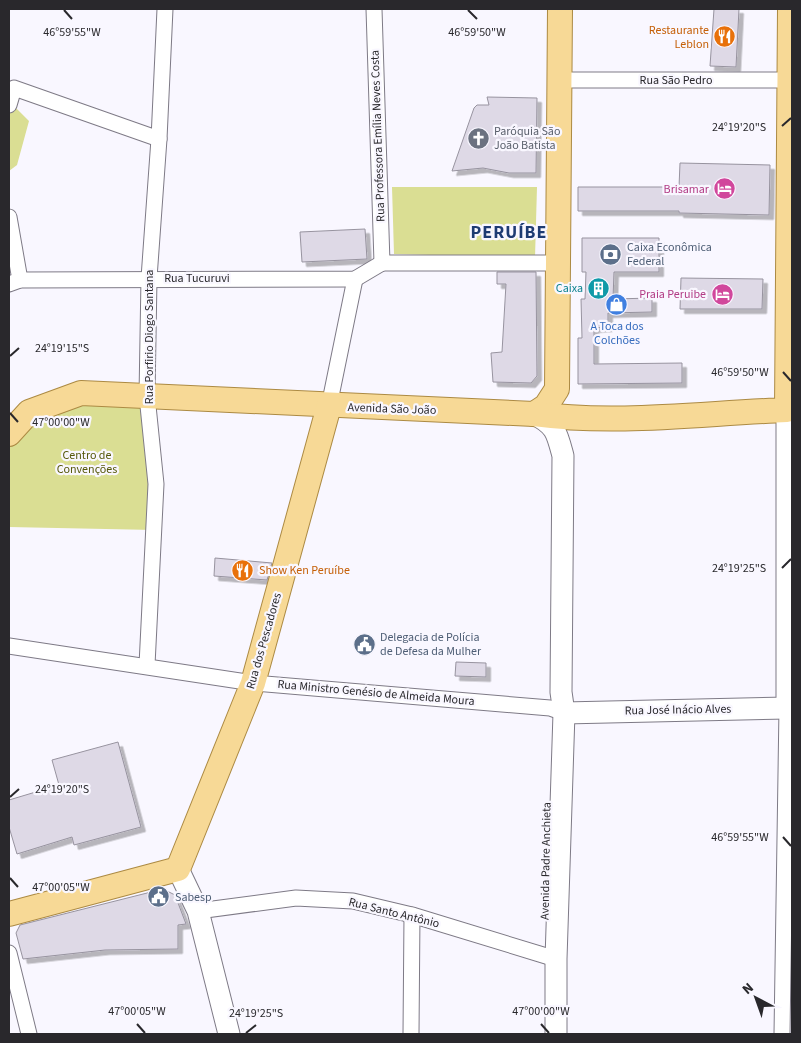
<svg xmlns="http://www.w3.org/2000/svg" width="801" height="1043" font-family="'Source Sans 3',sans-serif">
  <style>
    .green { fill: #dade93 }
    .building { fill: #ded9e6; stroke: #97939f; filter: url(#shadow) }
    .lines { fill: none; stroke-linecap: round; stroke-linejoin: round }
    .street-casing { stroke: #7e7a86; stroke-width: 17 }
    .secondary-casing { stroke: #7e7a86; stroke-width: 23 }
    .primary-casing { stroke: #ac8a43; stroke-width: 26 }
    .street { stroke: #fff; stroke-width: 15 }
    .secondary { stroke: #fff; stroke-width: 21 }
    .primary { stroke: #f7d996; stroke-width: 24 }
    .ticks { fill: none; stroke: #29282c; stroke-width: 2 }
    .labels { text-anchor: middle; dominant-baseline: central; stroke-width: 4.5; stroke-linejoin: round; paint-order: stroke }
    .food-label { font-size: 12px; fill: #c56008; stroke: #f9f7ff; text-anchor: end }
    .street-label { font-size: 12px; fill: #29282c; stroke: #f9f7ff }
    .worship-label { font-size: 12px; fill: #5b616d; stroke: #f9f7ff; text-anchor: start }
    .hotel-label { font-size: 12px; fill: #b23c85; stroke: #f9f7ff; text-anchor: end }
    .service-label { font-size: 12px; fill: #4e5e75; stroke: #f9f7ff; text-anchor: start }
    .culture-label { font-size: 12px; fill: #0d838f; stroke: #f9f7ff; text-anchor: end }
    .shop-label { font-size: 12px; fill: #366cbe; stroke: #f9f7ff }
    .park-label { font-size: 12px; fill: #56580a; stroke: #f9f7ff }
    .district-label { font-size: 18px; font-weight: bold; letter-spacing: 1px; fill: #1e3b72; stroke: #f9f7ff }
    .ticks-label { font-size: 12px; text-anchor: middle; fill: #29282c; stroke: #f9f7ff; stroke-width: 4.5; stroke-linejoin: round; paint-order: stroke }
  </style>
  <defs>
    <filter id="shadow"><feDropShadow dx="4.5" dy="4.5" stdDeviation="0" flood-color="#0004"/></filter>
  </defs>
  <rect width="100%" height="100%" fill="#f9f7ff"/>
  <!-- green -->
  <g class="green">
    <polygon points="9,95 15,107 29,121 17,165 9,171"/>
    <polygon points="392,187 537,187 535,258 394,254"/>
    <polygon points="147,396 154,530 9,527 9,434 29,412"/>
  </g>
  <!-- building -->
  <g class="building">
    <polygon points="714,9 739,9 736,67 710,66"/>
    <polygon points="487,97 537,98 536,173 509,173 483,168 452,171 474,108 477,105 489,105"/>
    <polygon points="680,163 770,165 769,215 679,213 679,211 578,211 578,187 679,187"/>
    <polygon points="365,229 367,259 302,262 300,232"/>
    <polygon points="582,238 659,238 659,272 614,272 613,299 652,298 652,312 608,313 608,327 594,328 594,364 682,363 682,383 578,384 578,338 582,338 581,299 585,299 586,272 582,272"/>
    <polygon points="497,272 536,272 537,376 531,383 493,382 491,353 502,352 506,284 497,284"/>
    <polygon points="681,278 763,279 762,309 680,309"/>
    <polygon points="215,558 272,563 267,580 214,576"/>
    <polygon points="456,662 486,663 486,677 455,676"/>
    <polygon points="118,742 141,827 74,845 72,837 17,854 9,827 9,800 59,785 52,760"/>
    <polygon points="163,889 175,895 186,924 178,925 178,949 105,950 23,959 16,933 20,925"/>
  </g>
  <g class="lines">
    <defs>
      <g id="street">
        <polyline points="374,9 382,263"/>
        <polyline points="559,80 792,80"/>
        <polyline points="9,105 14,88 159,139"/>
        <polyline points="9,217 20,280"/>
        <polyline points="382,263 557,263"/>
        <polyline points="9,284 20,280 355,279 382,263"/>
        <polyline points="329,406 355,279"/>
        <polyline points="9,646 253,683 550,708 564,713"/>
        <polyline points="147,665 156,484 147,396 149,278 159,139 165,9"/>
        <polyline points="198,911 296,898 353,901 412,915 556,959"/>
        <polyline points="9,953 29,1034"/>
        <polyline points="411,1034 412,915"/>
        <polyline points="782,1034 787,708 792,707"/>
      </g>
      <g id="secondary">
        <path d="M534,414c22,11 23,19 29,42l-2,236 3,21 -8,246v75"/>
        <polyline points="564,713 787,708 787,410"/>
        <polyline points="178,869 198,911 229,1034"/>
      </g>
      <g id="primary">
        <polyline points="534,414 546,406 557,389 560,9"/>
        <path d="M9,434l20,-22 52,-19 453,21c84,11 169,-1 253,-4l3,-401"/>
        <polyline points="9,914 178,869 253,683 329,406"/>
      </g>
    </defs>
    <!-- street casing -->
    <use href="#street" class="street-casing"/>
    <!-- secondary casing -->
    <use href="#secondary" class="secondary-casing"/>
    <!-- primary casing -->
    <use href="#primary" class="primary-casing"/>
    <!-- street -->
    <use href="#street" class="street"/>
    <!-- secondary -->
    <use href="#secondary" class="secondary"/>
    <!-- primary -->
    <use href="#primary" class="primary"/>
  </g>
  <!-- ticks -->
  <path class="ticks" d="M64,10l8,9M468,10l9,9M782,126l9,-8M10,356l9,-8M783,372l8,9M10,413l8,9M782,568l9,-9M10,797l9,-8M783,837l8,9M10,878l8,9M137,1024l8,9M541,1024l8,9M246,1033l10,-8"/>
  <!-- icons -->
  <defs>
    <symbol id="restaurant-disc" viewBox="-11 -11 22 22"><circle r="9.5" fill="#e8710a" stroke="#f9f7ff"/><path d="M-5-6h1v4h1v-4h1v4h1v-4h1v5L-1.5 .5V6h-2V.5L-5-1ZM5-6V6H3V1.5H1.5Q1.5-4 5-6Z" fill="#fff"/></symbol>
    <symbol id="church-disc" viewBox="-11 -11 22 22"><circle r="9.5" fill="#6b7280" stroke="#f9f7ff"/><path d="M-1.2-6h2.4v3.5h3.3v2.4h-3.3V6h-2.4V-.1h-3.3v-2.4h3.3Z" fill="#fff"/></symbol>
    <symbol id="hotel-disc" viewBox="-11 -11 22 22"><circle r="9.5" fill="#d1479c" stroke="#f9f7ff"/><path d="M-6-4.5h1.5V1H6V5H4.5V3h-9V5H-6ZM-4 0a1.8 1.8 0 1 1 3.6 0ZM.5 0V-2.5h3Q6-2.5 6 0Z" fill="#fff"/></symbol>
    <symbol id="bank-disc" viewBox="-11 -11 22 22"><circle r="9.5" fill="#5c6f8a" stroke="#f9f7ff"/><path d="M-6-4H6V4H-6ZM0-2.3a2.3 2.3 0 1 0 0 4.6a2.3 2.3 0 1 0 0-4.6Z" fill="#fff"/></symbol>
    <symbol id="building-disc" viewBox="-11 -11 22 22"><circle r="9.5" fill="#0f9aa8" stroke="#f9f7ff"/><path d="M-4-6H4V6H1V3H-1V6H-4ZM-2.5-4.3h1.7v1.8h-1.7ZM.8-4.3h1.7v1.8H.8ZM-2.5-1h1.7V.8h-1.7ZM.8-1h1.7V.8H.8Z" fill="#fff"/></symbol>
    <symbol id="shop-disc" viewBox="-11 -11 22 22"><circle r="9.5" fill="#3f7fe0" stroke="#f9f7ff"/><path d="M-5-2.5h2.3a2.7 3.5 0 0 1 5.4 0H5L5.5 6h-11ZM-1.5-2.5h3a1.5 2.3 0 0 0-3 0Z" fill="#fff"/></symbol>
    <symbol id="civic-disc" viewBox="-11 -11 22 22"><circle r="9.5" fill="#5c6f8a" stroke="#f9f7ff"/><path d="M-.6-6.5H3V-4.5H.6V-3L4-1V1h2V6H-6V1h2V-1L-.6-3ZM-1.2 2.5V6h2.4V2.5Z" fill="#fff"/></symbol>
  </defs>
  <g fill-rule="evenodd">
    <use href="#restaurant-disc" x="712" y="24" width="25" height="25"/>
    <use href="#church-disc" x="466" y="126" width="25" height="25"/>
    <use href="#hotel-disc" x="712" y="176" width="25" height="25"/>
    <use href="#bank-disc" x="598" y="242" width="25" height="25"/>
    <use href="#building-disc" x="586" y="276" width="25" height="25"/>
    <use href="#hotel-disc" x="710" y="282" width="25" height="25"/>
    <use href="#shop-disc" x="604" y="292" width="25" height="25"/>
    <use href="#restaurant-disc" x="230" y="558" width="25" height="25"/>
    <use href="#civic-disc" x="352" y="632" width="25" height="25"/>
    <use href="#civic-disc" x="146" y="884" width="25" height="25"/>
  </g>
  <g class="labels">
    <!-- food labels -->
    <g class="food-label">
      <text x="709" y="30">Restaurante<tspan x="709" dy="14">Leblon</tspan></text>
      <text x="259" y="570" text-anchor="start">Show Ken Peruíbe</text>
    </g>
    <!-- street labels -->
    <g class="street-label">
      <text x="676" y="80">Rua São Pedro</text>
      <text transform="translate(378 136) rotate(-92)">Rua Professora Emília Neves Costa</text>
      <text x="197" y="278">Rua Tucuruvi</text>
      <text transform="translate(149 337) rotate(-90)">Rua Porfirio Diogo Santana</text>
      <text transform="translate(392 409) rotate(2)">Avenida São João</text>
      <text transform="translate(264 641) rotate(-74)">Rua dos Pescadores</text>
      <text transform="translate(376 693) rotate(5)">Rua Ministro Genésio de Almeida Moura</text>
      <text transform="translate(678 710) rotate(-1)">Rua José Inácio Alves</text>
      <text transform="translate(546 861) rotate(-89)">Avenida Padre Anchieta</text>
      <text transform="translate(394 913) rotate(14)">Rua Santo Antônio</text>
    </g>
    <!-- worship labels -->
    <g class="worship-label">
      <text x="494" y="131">Paróquia São<tspan x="494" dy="14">João Batista</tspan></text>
    </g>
    <!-- hotel labels -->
    <g class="hotel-label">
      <text x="709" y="189">Brisamar</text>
      <text x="706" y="294">Praia Peruibe</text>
    </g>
    <!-- service labels -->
    <g class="service-label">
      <text x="627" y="247">Caixa Econômica<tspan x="627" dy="14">Federal</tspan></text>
      <text x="380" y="637">Delegacia de Polícia<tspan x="380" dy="14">de Defesa da Mulher</tspan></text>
      <text x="175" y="897">Sabesp</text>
    </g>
    <!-- culture labels -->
    <g class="culture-label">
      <text x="583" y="288">Caixa</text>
    </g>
    <!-- shop labels -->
    <g class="shop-label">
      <text x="617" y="326">A Toca dos<tspan x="617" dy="14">Colchões</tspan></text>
    </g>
    <!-- park labels -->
    <g class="park-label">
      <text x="87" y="455">Centro de<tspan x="87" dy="14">Convenções</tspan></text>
    </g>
    <!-- district labels -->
    <g class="district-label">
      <text x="509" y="232">PERUÍBE</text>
    </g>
  </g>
  <g class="ticks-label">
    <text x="72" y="36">46°59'55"W</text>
    <text x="477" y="36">46°59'50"W</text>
    <text x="739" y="131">24°19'20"S</text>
    <text x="62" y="352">24°19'15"S</text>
    <text x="740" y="376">46°59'50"W</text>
    <text x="61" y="426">47°00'00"W</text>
    <text x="739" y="572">24°19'25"S</text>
    <text x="62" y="793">24°19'20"S</text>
    <text x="740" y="841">46°59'55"W</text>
    <text x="61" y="891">47°00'05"W</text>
    <text x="137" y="1015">47°00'05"W</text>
    <text x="541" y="1015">47°00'00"W</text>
    <text x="256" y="1017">24°19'25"S</text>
  </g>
  <!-- border -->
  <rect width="801" height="1043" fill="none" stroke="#29282c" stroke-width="20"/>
  <!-- north arrow -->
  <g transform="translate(756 998) rotate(319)" stroke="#f9f7ff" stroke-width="4" paint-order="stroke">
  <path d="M0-4L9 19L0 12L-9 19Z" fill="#29282c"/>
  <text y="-8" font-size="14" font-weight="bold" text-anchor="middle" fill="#29282c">N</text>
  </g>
</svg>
